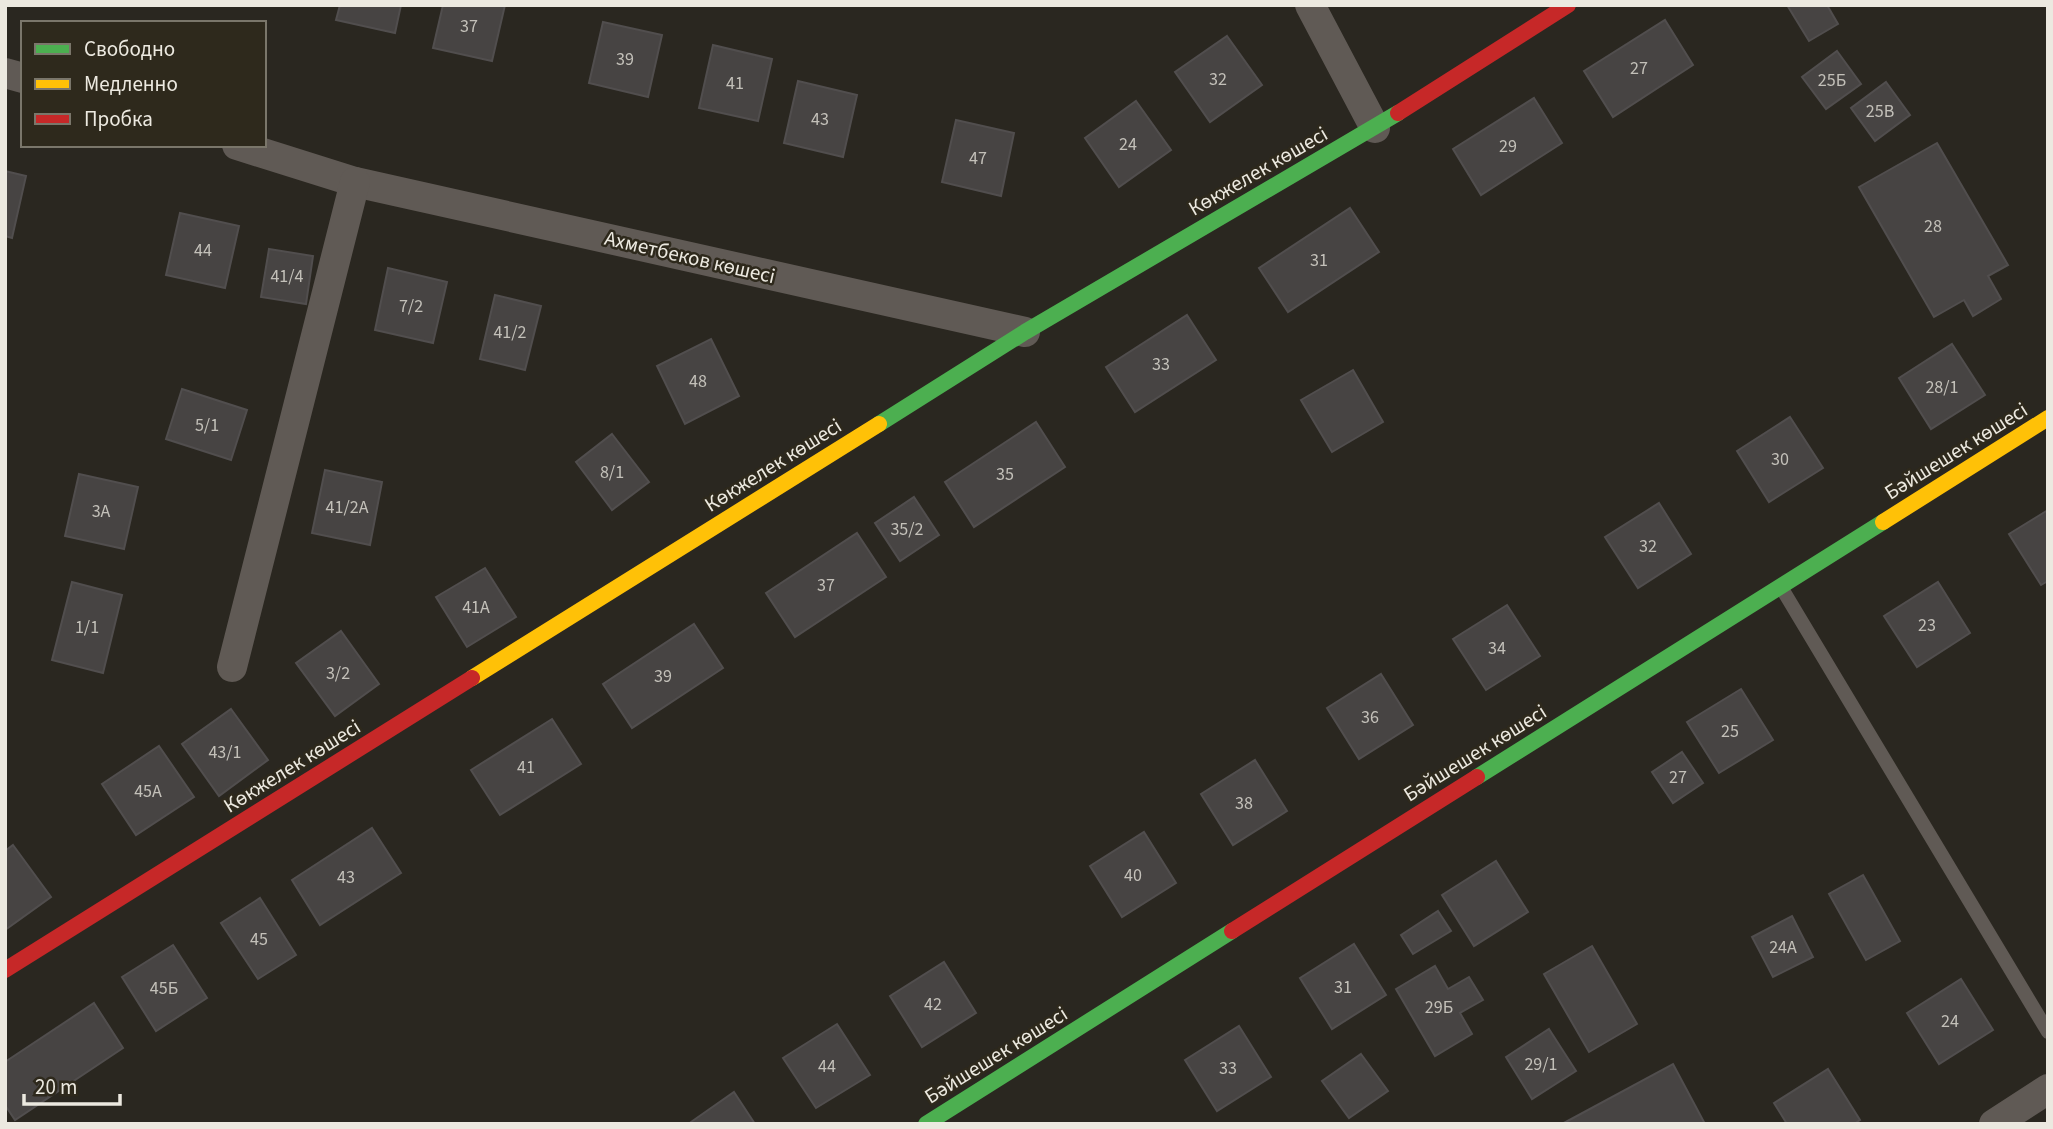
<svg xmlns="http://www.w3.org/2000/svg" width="2053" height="1129" font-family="'Source Sans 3',sans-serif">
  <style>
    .building { fill: #474443; stroke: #514e4e; stroke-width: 2 }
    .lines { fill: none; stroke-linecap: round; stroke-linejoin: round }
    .lane { stroke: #605a55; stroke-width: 14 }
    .street { stroke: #605a55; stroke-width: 30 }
    .fast { stroke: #4caf50; stroke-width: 16 }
    .slow { stroke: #ffc107; stroke-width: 16 }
    .jam { stroke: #c62828; stroke-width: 16 }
    .labels { text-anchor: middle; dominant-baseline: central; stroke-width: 5; stroke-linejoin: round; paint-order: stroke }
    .number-label { font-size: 18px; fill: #c3c0b9 }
    .street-label { font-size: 21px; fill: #ece9e0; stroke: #2e291c }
  </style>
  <rect width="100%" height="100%" fill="#2a2720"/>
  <!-- building -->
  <g class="building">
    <polygon points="340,5 401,5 395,33 336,20"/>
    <polygon points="443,5 505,5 492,61 433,48"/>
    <polygon points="1787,5 1827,5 1838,24 1809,41"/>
    <polygon points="1665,20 1693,65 1613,117 1584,71"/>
    <polygon points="603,22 662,35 648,97 589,83"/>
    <polygon points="1227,36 1262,85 1210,122 1175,72"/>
    <polygon points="713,45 772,59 758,121 699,108"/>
    <polygon points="1837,51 1861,84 1826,109 1802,77"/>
    <polygon points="798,81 857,95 843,157 784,143"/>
    <polygon points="1886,82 1910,115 1875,141 1851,108"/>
    <polygon points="1534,98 1562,143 1481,195 1453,149"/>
    <polygon points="1136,101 1171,150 1119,187 1085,138"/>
    <polygon points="956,120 1014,133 1001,196 942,182"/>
    <polygon points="1937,143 2008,265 1988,276 2001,299 1973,316 1964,300 1934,317 1859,187"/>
    <polygon points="5,171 26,176 12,238 5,236"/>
    <polygon points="1350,208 1379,252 1288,312 1259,268"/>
    <polygon points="180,213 239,226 225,288 166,275"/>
    <polygon points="269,249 313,256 306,304 261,297"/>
    <polygon points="388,268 447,282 433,343 375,330"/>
    <polygon points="495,295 541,306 525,370 480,359"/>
    <polygon points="1187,315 1216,360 1135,412 1106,367"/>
    <polygon points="711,339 739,396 685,424 657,366"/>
    <polygon points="1952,344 1985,395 1931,429 1899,378"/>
    <polygon points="1353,370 1383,422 1332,452 1301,400"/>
    <polygon points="182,389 247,410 231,460 166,439"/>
    <polygon points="1790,417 1823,468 1769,502 1737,451"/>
    <polygon points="1036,422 1065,467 974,527 945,482"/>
    <polygon points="612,434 649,482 612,510 576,462"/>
    <polygon points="325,470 382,482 370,545 312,533"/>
    <polygon points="79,474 138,487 124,549 65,536"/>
    <polygon points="914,497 939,535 900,561 875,523"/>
    <polygon points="1659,503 1691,554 1638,588 1605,537"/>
    <polygon points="2048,510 2048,581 2041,585 2009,534"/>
    <polygon points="857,533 886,577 795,637 766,593"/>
    <polygon points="485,568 516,617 467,647 436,597"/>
    <polygon points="72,582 122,595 103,673 52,660"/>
    <polygon points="1938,582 1970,633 1917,667 1884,616"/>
    <polygon points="1507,605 1540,656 1486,690 1453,639"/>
    <polygon points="694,624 723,668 632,728 603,684"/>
    <polygon points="341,631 379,684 335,716 296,663"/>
    <polygon points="1381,674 1413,725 1359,759 1327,708"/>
    <polygon points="1741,689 1773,740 1719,773 1687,722"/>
    <polygon points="231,709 268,760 219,796 182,744"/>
    <polygon points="552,719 581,764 500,815 471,770"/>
    <polygon points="159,746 194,797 136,835 102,784"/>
    <polygon points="1682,752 1703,783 1673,803 1652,772"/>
    <polygon points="1255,760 1287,811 1233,845 1201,794"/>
    <polygon points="372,828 401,873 320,925 292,880"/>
    <polygon points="1144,832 1176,883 1122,917 1090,866"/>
    <polygon points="13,845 51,897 5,930 5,851"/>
    <polygon points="1496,861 1528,912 1474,946 1442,895"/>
    <polygon points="1863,875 1900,941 1866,960 1829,894"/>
    <polygon points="260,898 296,955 258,979 221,923"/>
    <polygon points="1438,911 1451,931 1413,954 1401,935"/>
    <polygon points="1792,916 1813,957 1773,977 1752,937"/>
    <polygon points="1354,944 1386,995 1332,1029 1300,978"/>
    <polygon points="173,945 207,998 156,1031 122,977"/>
    <polygon points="1592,946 1637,1024 1589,1052 1544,974"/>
    <polygon points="944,962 976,1013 922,1047 890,996"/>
    <polygon points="1435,966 1448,989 1469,977 1483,1000 1460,1013 1472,1034 1435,1056 1396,989"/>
    <polygon points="1961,979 1993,1030 1939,1064 1907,1013"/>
    <polygon points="94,1003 123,1048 15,1120 5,1105 5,1062"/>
    <polygon points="837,1024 870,1075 816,1108 783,1058"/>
    <polygon points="1239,1026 1271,1077 1217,1111 1185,1060"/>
    <polygon points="1549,1029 1576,1071 1532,1099 1506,1057"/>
    <polygon points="1361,1054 1388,1091 1349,1118 1322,1081"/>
    <polygon points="1673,1064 1705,1124 1562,1124"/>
    <polygon points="1828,1069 1860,1120 1854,1124 1787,1124 1774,1103"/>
    <polygon points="734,1092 755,1124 692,1124 691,1122"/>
  </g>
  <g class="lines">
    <!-- lane -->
    <polyline class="lane" points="1781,587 2048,1032"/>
    <!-- street -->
    <g class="street">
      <polyline points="1310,5 1375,128"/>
      <polyline points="5,73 23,78"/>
      <polyline points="237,145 355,182 1025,332"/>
      <polyline points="232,667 355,182"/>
      <polyline points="1994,1124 2048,1089"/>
    </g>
    <!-- fast -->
    <g class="fast">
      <polyline points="879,424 1025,332 1398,113"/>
      <polyline points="1477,777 1883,522"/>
      <polyline points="926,1124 1232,931"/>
    </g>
    <!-- slow -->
    <g class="slow">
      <polyline points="1883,522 2048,418"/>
      <polyline points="472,678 879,424"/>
    </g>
    <!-- jam -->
    <g class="jam">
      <polyline points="1398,113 1568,5"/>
      <polyline points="1232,931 1477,777"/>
      <polyline points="5,970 472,678"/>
    </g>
  </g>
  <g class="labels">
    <!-- number labels -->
    <g class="number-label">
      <text x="469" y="26">37</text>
      <text x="625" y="59">39</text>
      <text x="1639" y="68">27</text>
      <text x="1218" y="79">32</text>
      <text x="1832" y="80">25Б</text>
      <text x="735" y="83">41</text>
      <text x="1880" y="111">25В</text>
      <text x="820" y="119">43</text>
      <text x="1128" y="144">24</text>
      <text x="1508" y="146">29</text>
      <text x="978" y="158">47</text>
      <text x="1933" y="226">28</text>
      <text x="203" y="250">44</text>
      <text x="1319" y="260">31</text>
      <text x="287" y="276">41/4</text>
      <text x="411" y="306">7/2</text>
      <text x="510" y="332">41/2</text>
      <text x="1161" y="364">33</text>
      <text x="698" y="381">48</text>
      <text x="1942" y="387">28/1</text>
      <text x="207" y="425">5/1</text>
      <text x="1780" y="459">30</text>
      <text x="612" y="472">8/1</text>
      <text x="1005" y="474">35</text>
      <text x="347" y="507">41/2А</text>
      <text x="101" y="511">3А</text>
      <text x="907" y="529">35/2</text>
      <text x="1648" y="546">32</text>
      <text x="826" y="585">37</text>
      <text x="476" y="607">41А</text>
      <text x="1927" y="625">23</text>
      <text x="87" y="627">1/1</text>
      <text x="1497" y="648">34</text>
      <text x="338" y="673">3/2</text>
      <text x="663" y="676">39</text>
      <text x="1370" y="717">36</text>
      <text x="1730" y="731">25</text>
      <text x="225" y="752">43/1</text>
      <text x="526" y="767">41</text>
      <text x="1678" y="777">27</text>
      <text x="148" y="791">45А</text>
      <text x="1244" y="803">38</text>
      <text x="1133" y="875">40</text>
      <text x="346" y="877">43</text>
      <text x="259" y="939">45</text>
      <text x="1783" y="947">24А</text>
      <text x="1343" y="987">31</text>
      <text x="164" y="988">45Б</text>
      <text x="933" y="1004">42</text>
      <text x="1439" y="1007">29Б</text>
      <text x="1950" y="1021">24</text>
      <text x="1541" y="1064">29/1</text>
      <text x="827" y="1066">44</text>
      <text x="1228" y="1068">33</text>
    </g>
    <!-- street labels -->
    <g class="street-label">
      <text transform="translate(1258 171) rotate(-30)">Көкжелек көшесі</text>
      <text transform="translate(690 257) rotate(13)">Ахметбеков көшесі</text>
      <text transform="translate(1956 451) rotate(-32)">Бәйшешек көшесі</text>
      <text transform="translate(773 465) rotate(-32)">Көкжелек көшесі</text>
      <text transform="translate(1475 753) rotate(-32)">Бәйшешек көшесі</text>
      <text transform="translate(292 766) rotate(-32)">Көкжелек көшесі</text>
      <text transform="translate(996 1055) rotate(-32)">Бәйшешек көшесі</text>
    </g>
  </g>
  <!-- border -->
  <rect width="2053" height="1129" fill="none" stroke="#ece9e0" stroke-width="14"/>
  <!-- legend -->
  <rect x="21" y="21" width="245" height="126" fill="#2e291c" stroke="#7a766a" stroke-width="2"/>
  <rect x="35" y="44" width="35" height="10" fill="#4caf50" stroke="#7a766a" stroke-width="2"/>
  <text x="84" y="56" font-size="21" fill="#ece9e0">Свободно</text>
  <rect x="35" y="79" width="35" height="10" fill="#ffc107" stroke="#7a766a" stroke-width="2"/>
  <text x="84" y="91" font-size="21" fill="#ece9e0">Медленно</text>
  <rect x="35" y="114" width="35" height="10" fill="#c62828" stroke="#7a766a" stroke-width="2"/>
  <text x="84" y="126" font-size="21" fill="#ece9e0">Пробка</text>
  <!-- scale -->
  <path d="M24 1094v10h96v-10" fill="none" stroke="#ece9e0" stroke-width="3.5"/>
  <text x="35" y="1094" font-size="21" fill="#ece9e0" stroke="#2e291c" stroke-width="5" paint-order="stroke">20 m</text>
</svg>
